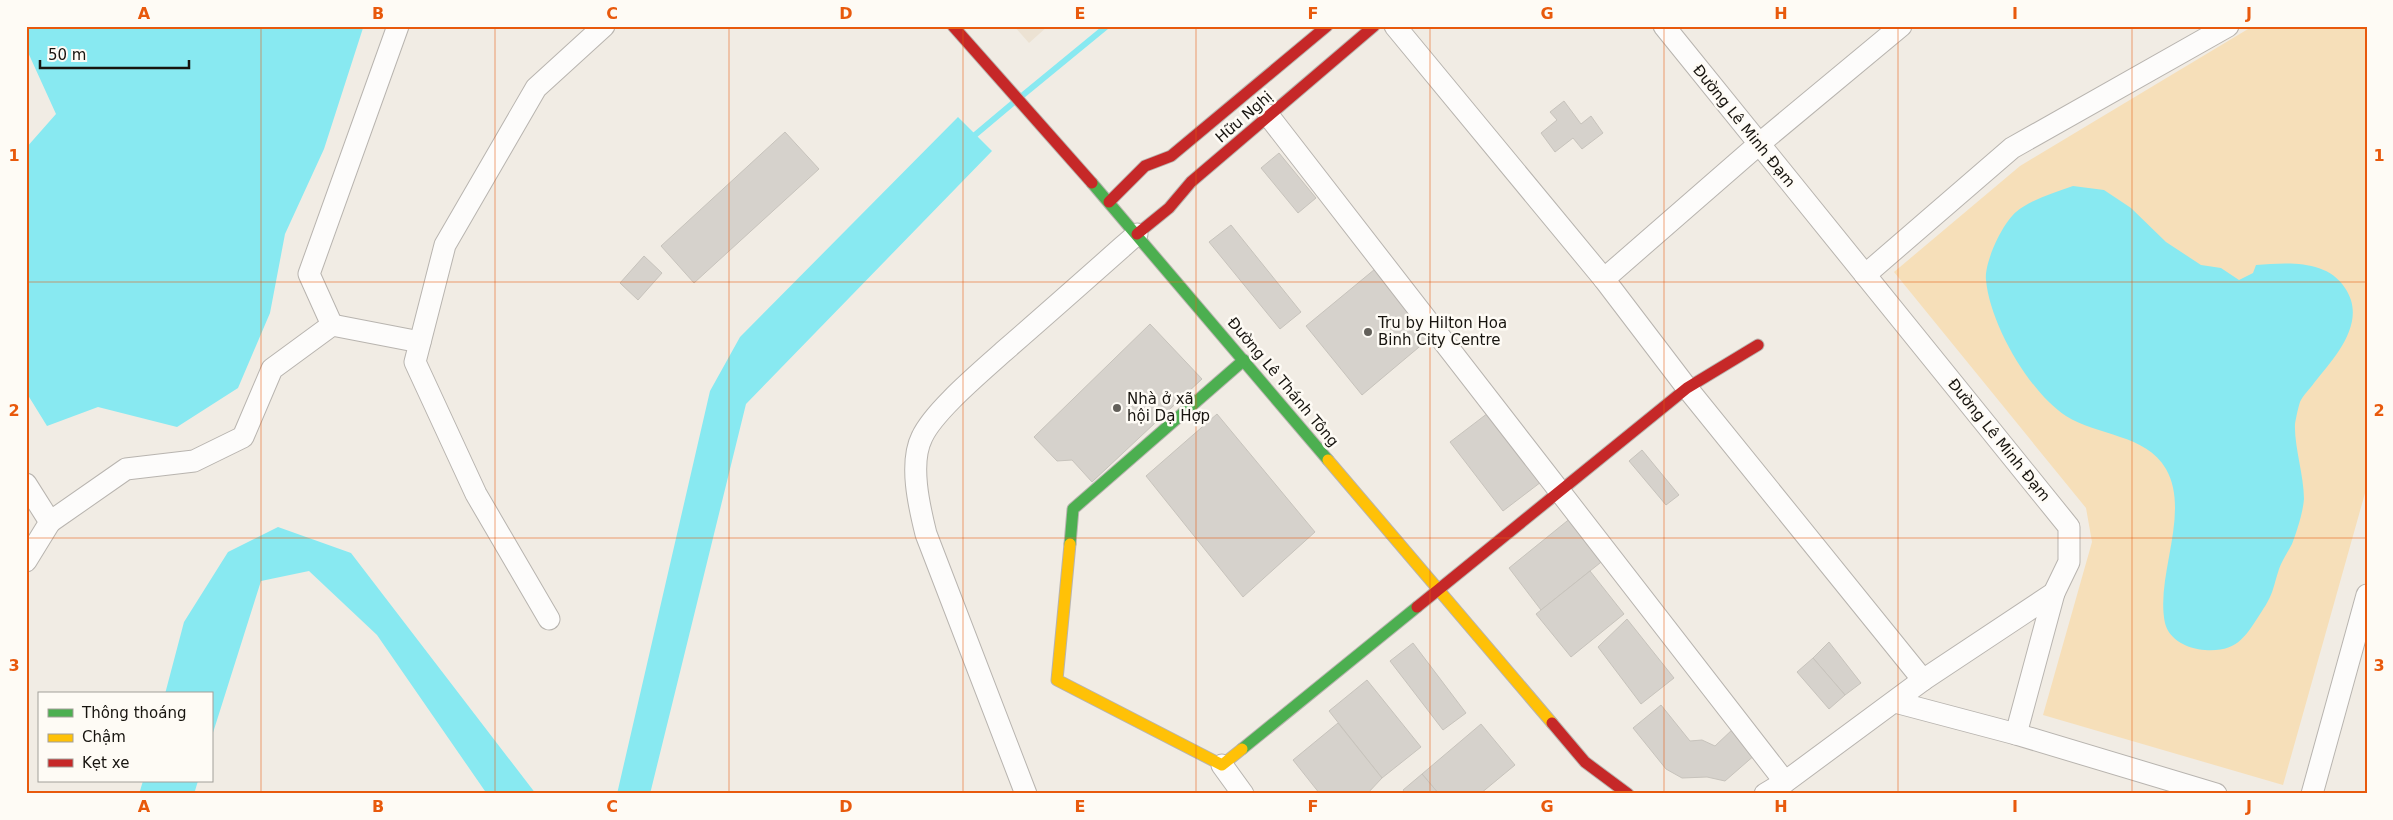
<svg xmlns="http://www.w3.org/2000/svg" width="2393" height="820" font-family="'DejaVu Sans',sans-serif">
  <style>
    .built { fill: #ece2d3 }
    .green { fill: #f6dfb9 }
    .water { fill: #88e9f1 }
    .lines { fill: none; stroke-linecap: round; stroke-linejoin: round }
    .stream { stroke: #88e9f1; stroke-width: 6 }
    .building { fill: #d6d2cc; stroke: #c7c3bc }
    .street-casing { stroke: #b8b4af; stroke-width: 23 }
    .fast-casing { stroke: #b8b4af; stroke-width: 13 }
    .slow-casing { stroke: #b8b4af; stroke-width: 13 }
    .jam-casing { stroke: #b8b4af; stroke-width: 13 }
    .street { stroke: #fdfcfb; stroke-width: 21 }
    .fast { stroke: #4caf50; stroke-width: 11 }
    .slow { stroke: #ffc107; stroke-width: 11 }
    .jam { stroke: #c62828; stroke-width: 11 }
    .grid { fill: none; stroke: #e8590c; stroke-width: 1; stroke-opacity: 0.55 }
    .poi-dot { fill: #63605a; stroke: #fefbf5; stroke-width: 2 }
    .labels { text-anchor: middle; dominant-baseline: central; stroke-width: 5; stroke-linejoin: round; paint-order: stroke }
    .street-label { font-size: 15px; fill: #17140f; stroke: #fefbf5 }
    .poi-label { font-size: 15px; fill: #17140f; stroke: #fefbf5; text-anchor: start }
    .neatline { fill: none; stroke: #e8590c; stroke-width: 2 }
    .grid-label { font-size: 16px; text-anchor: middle; font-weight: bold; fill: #e8590c }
  </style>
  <rect width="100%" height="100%" fill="#f1ece4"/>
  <!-- built -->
  <polygon class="built" points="1014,26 1048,26 1029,43"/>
  <!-- green -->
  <polygon class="green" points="2253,26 2367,26 2367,486 2283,785 2043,715 2092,542 2086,508 1894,272 2020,166"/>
  <!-- water -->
  <g class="water">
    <polygon points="26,26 358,26 363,28 324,149 285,234 270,313 238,388 177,427 98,407 47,426 26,392 26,148 56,114 26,48"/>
    <polygon points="958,117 992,151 746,404 650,794 617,794 710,391 740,337"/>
    <path d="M2073,186l31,4 27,18 35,34 35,23 20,3 18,12 14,-7 3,-8c31,-2 70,-6 89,23 23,34 -10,69 -31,95 -4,6 -11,12 -14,19 -2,6 -4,16 -5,22 -1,22 9,51 9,75 -1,13 -7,32 -12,45 -4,8 -10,16 -13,25 -6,19 -6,26 -17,42 -17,26 -24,41 -57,39 -17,-1 -36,-10 -40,-27 -10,-47 26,-110 1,-154 -20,-35 -69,-33 -100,-53 -37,-24 -76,-92 -80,-136 -2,-17 16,-56 30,-68 15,-13 38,-19 57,-26z"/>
    <polygon points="278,527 351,553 536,794 487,794 377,635 309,571 261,581 211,739 211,694 165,694 184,622 228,552"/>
    <polygon points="143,781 198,781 194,794 139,794"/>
  </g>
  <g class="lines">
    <!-- stream -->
    <g class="stream">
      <polyline points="1023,95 1107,26"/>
      <polyline points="969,140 1013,103"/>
    </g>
  </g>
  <!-- building -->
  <g class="building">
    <polygon points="1564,101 1581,124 1591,116 1603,133 1582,149 1573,138 1555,152 1541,133 1557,120 1550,112"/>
    <polygon points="785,132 819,169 694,283 661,246"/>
    <polygon points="1279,153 1316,198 1298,213 1261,168"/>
    <polygon points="1231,225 1301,312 1280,329 1209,242"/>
    <polygon points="644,256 662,273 638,300 620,283"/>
    <polygon points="1375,269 1431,337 1362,395 1306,326"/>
    <polygon points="1150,324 1202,379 1092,482 1072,460 1057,461 1034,437"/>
    <polygon points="1488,413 1541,482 1503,511 1450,442"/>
    <polygon points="1217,414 1315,532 1243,597 1146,476"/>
    <polygon points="1642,450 1679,495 1666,505 1629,461"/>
    <polygon points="1572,517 1605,559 1541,610 1509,568"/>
    <polygon points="1590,571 1624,614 1571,657 1536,614"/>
    <polygon points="1627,619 1674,678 1641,704 1598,647"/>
    <polygon points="1829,642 1861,683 1845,695 1813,658"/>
    <polygon points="1413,643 1466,713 1443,730 1390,661"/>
    <polygon points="1813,658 1845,695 1829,709 1797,672"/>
    <polygon points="1367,680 1421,747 1382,778 1329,711"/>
    <polygon points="1661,705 1690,741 1702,740 1715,746 1734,728 1756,754 1725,781 1707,777 1682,778 1666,769 1633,728"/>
    <polygon points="1338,723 1382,778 1367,794 1320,794 1293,760"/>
    <polygon points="1481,724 1515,765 1480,794 1439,794 1422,774"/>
    <polygon points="1422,774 1439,794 1406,794 1403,790"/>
  </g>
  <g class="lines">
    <defs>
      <g id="street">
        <polyline points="1395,26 1604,279 1687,388 1923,680"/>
        <polyline points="1664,26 2069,527 2069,562 2054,593 1923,680 1785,782 1765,794"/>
        <polyline points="1268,115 1785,782"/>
        <polyline points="1865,275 2012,148 2228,26"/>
        <polyline points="1604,279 1759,144 1901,26"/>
        <polyline points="332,325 309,274 398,26"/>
        <polyline points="26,484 50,522 26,561"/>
        <polyline points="50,522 126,469 194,461 243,437 272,369 332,325 420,342"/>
        <polyline points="549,619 476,494 415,362 445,245 536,88 604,26"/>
        <polyline points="1895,702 2016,734 2216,794"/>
        <polyline points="2016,734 2054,593"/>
        <polyline points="1222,765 1243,794"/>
        <path d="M1026,794l-100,-260c-7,-28 -17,-71 -4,-97 12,-26 59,-65 81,-85 45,-39 90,-79 134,-118"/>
        <polyline points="2312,794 2367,595"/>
      </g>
      <g id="fast">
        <polyline points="1092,183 1328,460"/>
        <polyline points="1070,544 1073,509 1244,360"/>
        <polyline points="1242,749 1417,607"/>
      </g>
      <g id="slow">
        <polyline points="1328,460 1552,723"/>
        <polyline points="1070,544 1057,680 1222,765 1242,749"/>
      </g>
      <g id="jam">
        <polyline points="953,26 1092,183"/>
        <polyline points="1109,202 1145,166 1171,156 1327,26"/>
        <polyline points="1137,234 1169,208 1191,182 1374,26"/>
        <polyline points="1417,607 1687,388 1758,345"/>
        <polyline points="1552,723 1585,762 1628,794"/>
      </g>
    </defs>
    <!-- street casing -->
    <use href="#street" class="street-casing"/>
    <!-- fast casing -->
    <use href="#fast" class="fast-casing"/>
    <!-- slow casing -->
    <use href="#slow" class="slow-casing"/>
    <!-- jam casing -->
    <use href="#jam" class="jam-casing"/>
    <!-- street -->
    <use href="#street" class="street"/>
    <!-- fast -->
    <use href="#fast" class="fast"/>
    <!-- slow -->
    <use href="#slow" class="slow"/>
    <!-- jam -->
    <use href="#jam" class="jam"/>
  </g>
  <!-- grid -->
  <path class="grid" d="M261,26v768M495,26v768M729,26v768M963,26v768M1196,26v768M1430,26v768M1664,26v768M1898,26v768M2132,26v768M26,282h2341M26,538h2341"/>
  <!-- markers -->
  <g class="poi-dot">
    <circle cx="1368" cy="332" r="5"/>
    <circle cx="1117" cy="408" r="5"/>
  </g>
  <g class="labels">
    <!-- street labels -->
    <g class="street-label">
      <text transform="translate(1244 117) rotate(-41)">Hữu Nghị</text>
      <text transform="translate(1744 126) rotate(51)">Đường Lê Minh Đạm</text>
      <text transform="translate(1283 382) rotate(50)">Đường Lê Thánh Tông</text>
      <text transform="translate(1999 440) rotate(51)">Đường Lê Minh Đạm</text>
    </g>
    <!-- poi labels -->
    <g class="poi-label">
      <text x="1378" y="323">Tru by Hilton Hoa<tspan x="1378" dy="17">Binh City Centre</tspan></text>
      <text x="1127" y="399">Nhà ở xã<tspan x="1127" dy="17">hội Dạ Hợp</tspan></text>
    </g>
  </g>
  <!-- border -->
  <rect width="2393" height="820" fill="none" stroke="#fefbf5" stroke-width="55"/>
  <!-- legend -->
  <rect x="38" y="692" width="175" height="90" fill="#fefbf5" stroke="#a29f99"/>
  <rect x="48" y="709" width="25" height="8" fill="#4caf50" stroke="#a29f99"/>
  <text x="82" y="718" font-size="15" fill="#17140f">Thông thoáng</text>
  <rect x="48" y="734" width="25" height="8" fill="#ffc107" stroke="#a29f99"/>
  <text x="82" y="742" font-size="15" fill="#17140f">Chậm</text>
  <rect x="48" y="759" width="25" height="8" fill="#c62828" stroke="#a29f99"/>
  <text x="82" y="768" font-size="15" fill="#17140f">Kẹt xe</text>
  <!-- scale -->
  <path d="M40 60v8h149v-8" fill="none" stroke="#17140f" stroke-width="2.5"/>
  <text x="48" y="60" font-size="15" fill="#17140f" stroke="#fefbf5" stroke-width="4" paint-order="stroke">50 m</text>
  <rect x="28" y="28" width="2338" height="764" class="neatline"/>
  <g class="grid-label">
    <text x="144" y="19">A</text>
    <text x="378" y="19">B</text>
    <text x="612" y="19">C</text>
    <text x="846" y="19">D</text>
    <text x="1080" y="19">E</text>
    <text x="1313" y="19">F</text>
    <text x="1547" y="19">G</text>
    <text x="1781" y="19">H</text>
    <text x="2015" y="19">I</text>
    <text x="2249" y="19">J</text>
    <text x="14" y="161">1</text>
    <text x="2379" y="161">1</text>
    <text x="14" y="416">2</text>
    <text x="2379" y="416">2</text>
    <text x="14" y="671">3</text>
    <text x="2379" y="671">3</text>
    <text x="144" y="812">A</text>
    <text x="378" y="812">B</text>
    <text x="612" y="812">C</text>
    <text x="846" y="812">D</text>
    <text x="1080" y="812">E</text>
    <text x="1313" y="812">F</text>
    <text x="1547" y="812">G</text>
    <text x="1781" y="812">H</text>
    <text x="2015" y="812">I</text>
    <text x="2249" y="812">J</text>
  </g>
</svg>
